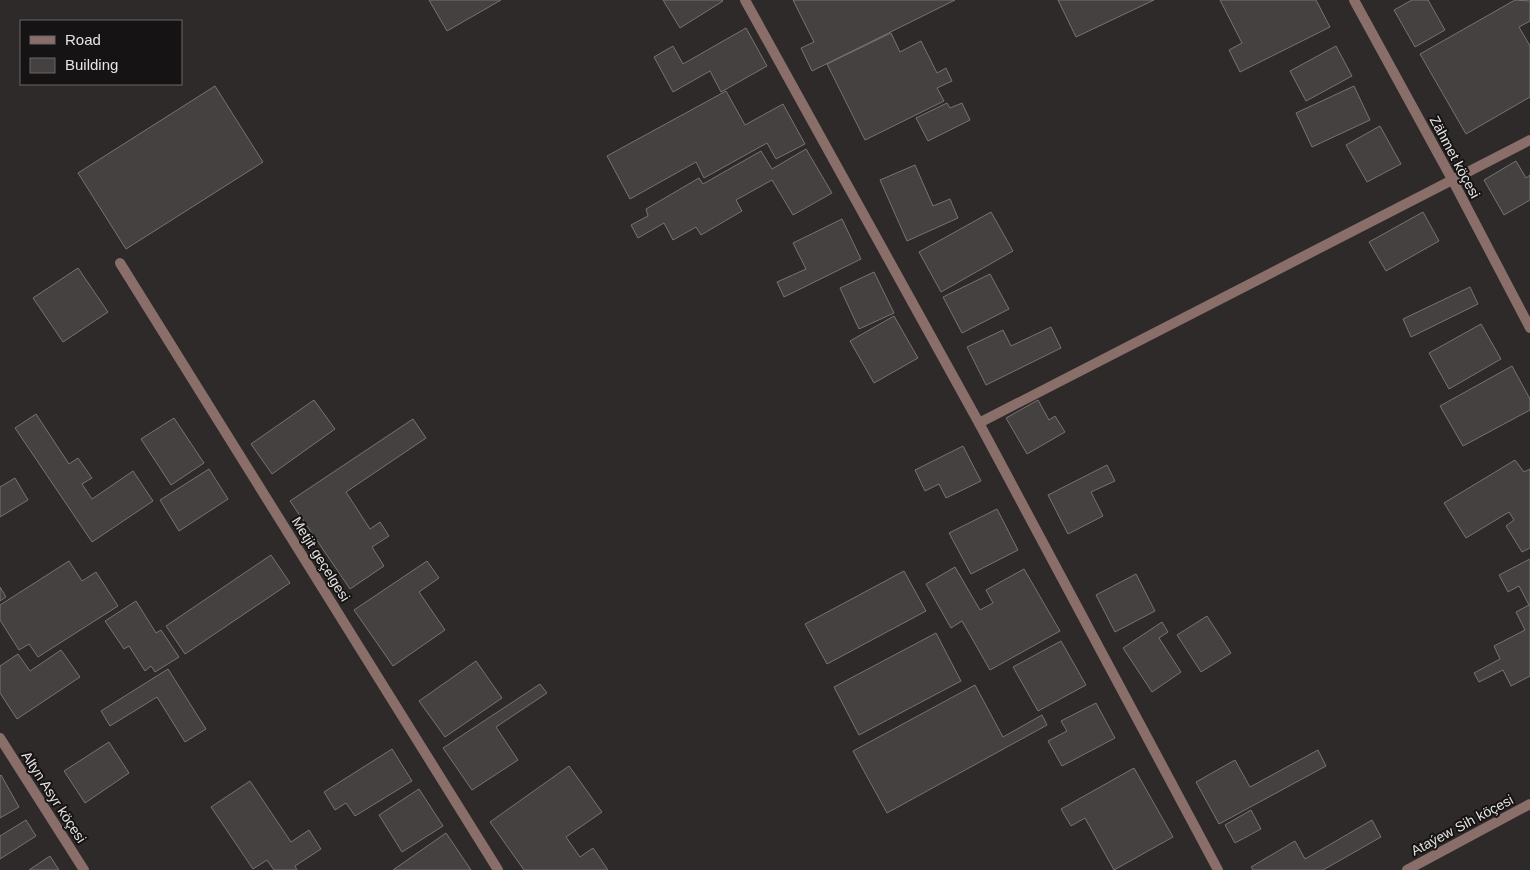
<svg xmlns="http://www.w3.org/2000/svg" width="1530" height="870" font-family="Helvetica,sans-serif">
  <style>
    .building { fill: #454140; stroke: #787372 }
    .lines { fill: none; stroke-linecap: round; stroke-linejoin: round }
    .minor { stroke: #8a6e69; stroke-width: 10 }
    .labels { text-anchor: middle; dominant-baseline: central; stroke-width: 4; stroke-linejoin: round; paint-order: stroke }
    .street-label { font-size: 14px; fill: #e6e3e2; stroke: #151313 }
  </style>
  <rect width="100%" height="100%" fill="#2e2a29"/>
  <!-- building -->
  <g class="building">
    <polygon points="429,0 501,0 447,31"/>
    <polygon points="663,0 722,0 723,1 680,28"/>
    <polygon points="793,0 955,0 812,71 801,48 814,42"/>
    <polygon points="1058,0 1154,0 1076,37"/>
    <polygon points="1220,0 1316,0 1330,27 1240,72 1229,50 1242,43"/>
    <polygon points="1412,0 1428,0 1445,30 1415,47 1394,10"/>
    <polygon points="1515,0 1530,1 1530,21 1519,27 1530,46 1530,97 1466,134 1420,54"/>
    <polygon points="746,28 767,66 721,92 710,71 673,92 654,57 673,46 683,64"/>
    <polygon points="891,33 900,52 921,41 937,73 946,68 952,81 937,88 944,101 865,140 827,64"/>
    <polygon points="1336,46 1352,76 1306,101 1290,71"/>
    <polygon points="215,86 263,162 126,249 78,173"/>
    <polygon points="1354,86 1370,120 1312,147 1296,113"/>
    <polygon points="726,91 745,125 783,104 805,144 776,159 767,143 704,178 696,162 630,199 607,156"/>
    <polygon points="947,103 950,108 962,103 970,120 928,141 916,118"/>
    <polygon points="1380,126 1401,164 1367,182 1346,145"/>
    <polygon points="806,149 832,193 793,215 772,180 736,200 742,211 701,235 696,227 673,240 664,223 638,238 631,225 648,216 646,209 699,178 703,184 761,151 772,169"/>
    <polygon points="1516,161 1526,178 1530,175 1530,200 1504,215 1484,180"/>
    <polygon points="915,165 933,206 950,199 958,218 907,241 880,180"/>
    <polygon points="991,212 1013,251 941,292 919,252"/>
    <polygon points="1423,212 1439,241 1386,271 1369,242"/>
    <polygon points="842,219 861,259 784,297 777,282 806,269 793,243"/>
    <polygon points="78,268 108,312 63,342 33,298"/>
    <polygon points="874,272 894,313 859,329 840,288"/>
    <polygon points="990,274 1009,309 962,333 943,297"/>
    <polygon points="1470,287 1478,304 1411,337 1403,319"/>
    <polygon points="894,316 918,358 874,383 850,341"/>
    <polygon points="1481,324 1501,359 1449,389 1429,353"/>
    <polygon points="1051,327 1061,348 986,385 967,347 1003,330 1011,346"/>
    <polygon points="1512,366 1530,399 1530,410 1463,446 1440,406"/>
    <polygon points="314,400 335,429 272,474 251,444"/>
    <polygon points="1038,400 1049,420 1055,416 1065,432 1027,454 1006,418"/>
    <polygon points="36,414 69,464 78,458 92,478 82,484 92,499 133,471 153,501 92,542 15,428"/>
    <polygon points="174,418 204,463 171,485 141,439"/>
    <polygon points="413,419 426,438 346,492 370,529 380,522 389,536 372,547 384,566 350,589 290,501"/>
    <polygon points="963,446 981,481 946,498 939,484 925,491 915,470"/>
    <polygon points="1515,460 1524,472 1530,469 1530,548 1522,552 1506,526 1514,520 1509,512 1466,538 1444,503"/>
    <polygon points="1107,465 1115,481 1091,492 1103,516 1068,534 1048,495"/>
    <polygon points="209,469 228,499 179,531 160,500"/>
    <polygon points="15,478 28,500 0,517 0,487"/>
    <polygon points="997,509 1018,550 971,574 949,533"/>
    <polygon points="271,555 290,583 185,654 166,626"/>
    <polygon points="1530,559 1530,676 1511,686 1503,670 1479,682 1474,673 1500,659 1494,646 1525,630 1516,612 1529,605 1519,586 1508,592 1499,575"/>
    <polygon points="69,561 82,581 96,572 118,606 38,657 29,644 19,650 0,620 0,605"/>
    <polygon points="427,561 439,578 419,592 445,630 393,666 354,610"/>
    <polygon points="955,567 980,610 993,603 986,590 1024,569 1060,631 990,670 962,621 951,628 926,584"/>
    <polygon points="904,571 926,611 827,664 805,624"/>
    <polygon points="1136,574 1155,611 1115,632 1096,595"/>
    <polygon points="0,587 6,597 0,601"/>
    <polygon points="136,601 156,633 161,630 179,657 155,672 151,666 145,671 129,646 124,649 105,621"/>
    <polygon points="1207,616 1231,653 1201,672 1177,635"/>
    <polygon points="1162,622 1168,632 1159,638 1181,672 1152,692 1123,648"/>
    <polygon points="936,633 961,681 859,735 834,687"/>
    <polygon points="1061,641 1086,685 1038,711 1013,667"/>
    <polygon points="61,650 80,677 17,719 0,693 0,666 18,654 30,671"/>
    <polygon points="476,661 502,698 445,737 419,701"/>
    <polygon points="168,669 206,729 185,742 157,697 110,726 101,711"/>
    <polygon points="540,684 547,693 496,727 518,760 472,790 443,748"/>
    <polygon points="975,685 1003,737 1042,715 1047,725 887,813 853,751"/>
    <polygon points="1096,703 1115,738 1062,766 1048,741 1067,731 1061,721"/>
    <polygon points="109,742 129,773 85,803 64,771"/>
    <polygon points="392,749 412,781 355,816 346,803 335,810 324,792"/>
    <polygon points="1318,750 1326,766 1219,824 1196,782 1235,760 1250,787"/>
    <polygon points="569,766 602,812 566,837 580,857 593,848 608,870 524,870 490,822"/>
    <polygon points="1134,768 1173,837 1114,870 1085,818 1071,826 1061,809"/>
    <polygon points="1,775 19,807 0,818 0,776"/>
    <polygon points="250,781 291,842 309,830 321,849 295,866 297,870 274,870 267,860 253,869 211,807"/>
    <polygon points="419,789 443,826 402,852 379,815"/>
    <polygon points="1251,810 1261,829 1235,843 1225,825"/>
    <polygon points="26,820 36,836 0,859 0,836"/>
    <polygon points="1372,820 1381,837 1323,870 1253,870 1251,867 1295,841 1305,859"/>
    <polygon points="446,833 471,870 393,870"/>
    <polygon points="50,856 59,870 29,870"/>
  </g>
  <g class="lines">
    <!-- minor -->
    <g class="minor">
      <polyline points="745,0 979,423 1218,870"/>
      <polyline points="1354,0 1453,181 1530,328"/>
      <polyline points="120,263 498,870"/>
      <polyline points="979,423 1530,140"/>
      <polyline points="0,738 84,870"/>
      <polyline points="1407,870 1530,804"/>
    </g>
  </g>
  <g class="labels">
    <!-- street labels -->
    <g class="street-label">
      <text transform="translate(1455 157) rotate(62)">Zähmet köçesi</text>
      <text transform="translate(321 559) rotate(58)">Metjit geçelgesi</text>
      <text transform="translate(54 797) rotate(57)">Altyn Asyr köçesi</text>
      <text transform="translate(1462 825) rotate(-28)">Ataýew Sih köçesi</text>
    </g>
  </g>
  <!-- legend -->
  <rect x="20" y="20" width="162" height="65" fill="#151313" stroke="#696666"/>
  <rect x="30" y="36" width="25" height="8" fill="#8a6e69" stroke="#696666"/>
  <text x="65" y="45" font-size="15" fill="#e6e3e2">Road</text>
  <rect x="30" y="58" width="25" height="15" fill="#454140" stroke="#696666"/>
  <text x="65" y="70" font-size="15" fill="#e6e3e2">Building</text>
</svg>
